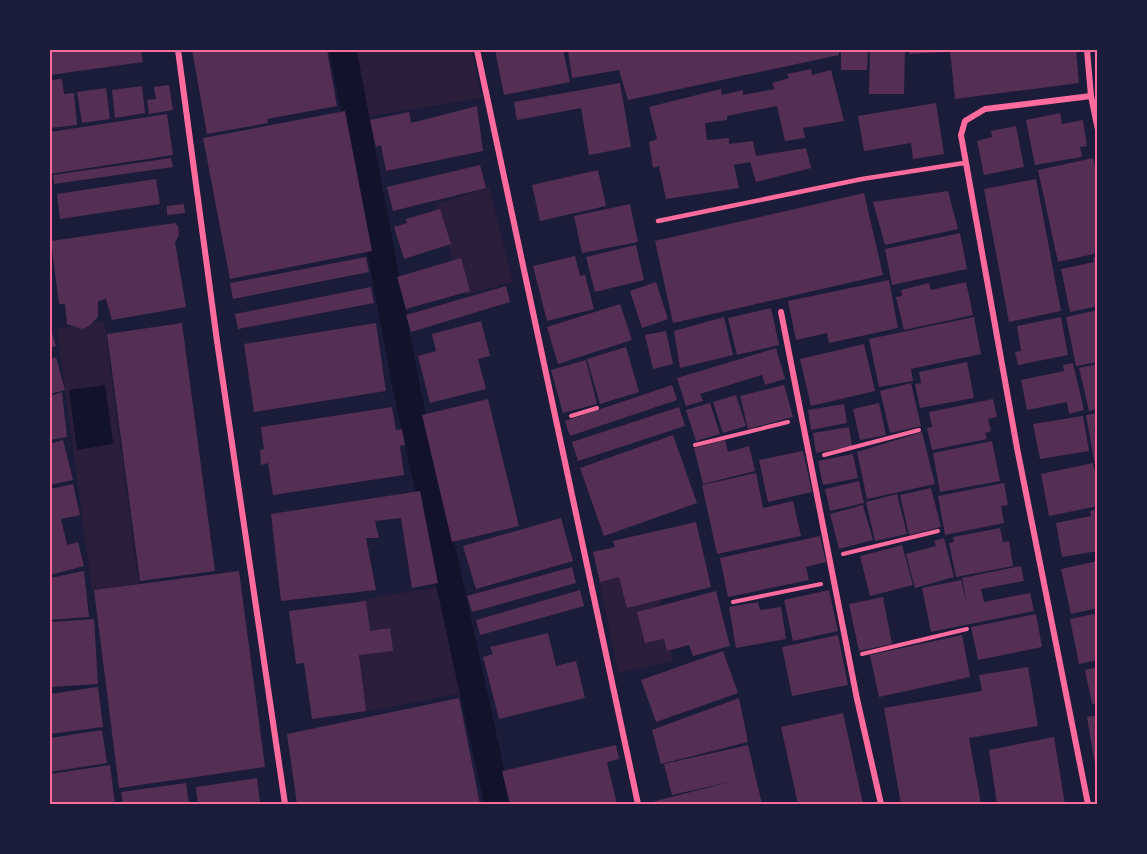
<svg xmlns="http://www.w3.org/2000/svg" width="1147" height="854" font-family="Quicksand,sans-serif">
  <style>
    .green { fill: #2a1e3b }
    .water { fill: #12122b }
    .lines { fill: none; stroke-linecap: round; stroke-linejoin: round }
    .canal { stroke: #12122b; stroke-width: 27 }
    .building { fill: #542f53 }
    .path { stroke: #ff6b9d; stroke-width: 4 }
    .service { stroke: #ff6b9d; stroke-width: 4.5 }
    .minor { stroke: #ff6b9d; stroke-width: 6 }
    .neatline { fill: none; stroke: #ff6b9d; stroke-width: 2 }
  </style>
  <rect width="100%" height="100%" fill="#1b1b3a"/>
  <!-- green -->
  <g class="green">
    <polygon points="354,50 472,50 482,98 365,117"/>
    <polygon points="489,187 513,282 465,295 435,205"/>
    <polygon points="104,321 139,584 92,590 57,329"/>
    <polygon points="654,569 673,661 618,673 599,581"/>
    <polygon points="443,586 468,692 360,713 359,600"/>
  </g>
  <!-- water -->
  <polygon class="water" points="105,385 113,444 77,450 69,390"/>
  <g class="lines">
    <!-- canal -->
    <polyline class="canal" points="343,50 407,391 498,804"/>
  </g>
  <!-- building -->
  <g class="building">
    <polygon points="50,50 141,50 143,62 50,75"/>
    <polygon points="192,50 327,50 337,106 267,119 268,123 207,134"/>
    <polygon points="495,50 563,50 570,82 504,95"/>
    <polygon points="568,50 839,50 839,55 628,100 619,70 572,78"/>
    <polygon points="841,50 868,50 867,70 841,70"/>
    <polygon points="870,50 905,50 904,94 869,94"/>
    <polygon points="909,50 946,50 946,52 909,54"/>
    <polygon points="950,50 1076,50 1079,83 955,99"/>
    <polygon points="811,69 812,75 831,70 844,121 803,128 805,138 785,141 777,106 727,116 727,120 705,123 707,140 729,138 729,144 753,141 756,156 806,148 811,168 756,182 750,162 734,165 739,188 666,199 659,166 653,168 649,142 657,139 649,107 721,89 722,95 743,90 743,95 775,89 772,83 789,78 787,74"/>
    <polygon points="62,79 64,94 74,93 77,125 50,128 50,80"/>
    <polygon points="620,83 631,147 589,155 581,108 517,120 514,102"/>
    <polygon points="169,85 173,110 149,114 147,100 156,99 154,87"/>
    <polygon points="142,86 145,113 115,118 112,90"/>
    <polygon points="106,88 110,119 82,123 77,92"/>
    <polygon points="936,103 944,154 913,159 911,143 864,151 858,116"/>
    <polygon points="477,106 483,151 386,171 381,145 376,147 370,120 409,112 411,123"/>
    <polygon points="345,111 372,251 230,279 203,138"/>
    <polygon points="1060,113 1062,124 1083,120 1087,146 1080,147 1082,157 1035,165 1026,120"/>
    <polygon points="167,114 173,155 50,174 50,132"/>
    <polygon points="1016,126 1024,167 984,175 977,141 992,137 991,131"/>
    <polygon points="171,158 173,167 54,184 53,175"/>
    <polygon points="1093,158 1098,177 1098,209 1095,209 1098,253 1058,262 1038,170"/>
    <polygon points="480,165 486,188 393,211 387,187"/>
    <polygon points="598,170 606,206 540,221 532,185"/>
    <polygon points="156,179 160,204 60,219 57,194"/>
    <polygon points="1036,179 1061,311 1009,322 984,189"/>
    <polygon points="948,191 958,229 885,245 873,202"/>
    <polygon points="864,193 883,275 673,323 655,241"/>
    <polygon points="184,204 185,213 167,215 167,206"/>
    <polygon points="630,204 638,242 582,253 574,216"/>
    <polygon points="440,209 451,244 404,259 394,227 407,223 406,219"/>
    <polygon points="175,223 178,226 179,235 175,242 186,307 112,320 106,299 98,301 98,317 90,325 83,329 67,324 65,304 59,304 51,241"/>
    <polygon points="960,233 967,269 892,285 885,249"/>
    <polygon points="636,245 644,280 595,292 586,257"/>
    <polygon points="575,256 580,276 585,275 594,309 547,321 533,266"/>
    <polygon points="366,257 369,272 233,299 230,283"/>
    <polygon points="1098,257 1098,306 1070,312 1061,269 1094,262 1093,258"/>
    <polygon points="461,258 470,291 406,309 397,277"/>
    <polygon points="889,280 898,328 829,343 827,333 796,340 788,301"/>
    <polygon points="656,282 668,319 642,328 630,291"/>
    <polygon points="966,282 973,315 904,330 896,297 902,296 901,290 929,283 931,290"/>
    <polygon points="506,286 510,302 411,332 406,315"/>
    <polygon points="371,287 374,303 238,329 235,314"/>
    <polygon points="620,304 632,340 558,364 547,327"/>
    <polygon points="771,308 779,345 737,355 728,318"/>
    <polygon points="1098,310 1098,362 1076,366 1066,317"/>
    <polygon points="724,317 733,355 680,368 674,331"/>
    <polygon points="974,317 981,354 911,369 913,381 879,387 869,339"/>
    <polygon points="1061,317 1068,355 1018,365 1015,352 1021,351 1017,326"/>
    <polygon points="481,321 490,356 478,359 486,389 430,403 418,356 436,351 432,334"/>
    <polygon points="182,323 215,571 140,581 107,334"/>
    <polygon points="376,323 386,391 254,412 244,344"/>
    <polygon points="50,325 56,346 50,348"/>
    <polygon points="666,331 673,364 653,369 645,335"/>
    <polygon points="864,344 875,391 811,406 800,359"/>
    <polygon points="626,347 639,392 600,404 587,359"/>
    <polygon points="776,348 785,379 765,385 762,375 700,394 703,401 686,406 677,378"/>
    <polygon points="56,357 65,390 50,394 50,359"/>
    <polygon points="586,360 597,404 563,413 551,370"/>
    <polygon points="967,362 974,398 920,408 915,384 921,383 919,372"/>
    <polygon points="1073,363 1084,410 1069,414 1067,402 1027,410 1021,380 1064,371 1063,365"/>
    <polygon points="1098,364 1098,409 1089,411 1079,368"/>
    <polygon points="911,383 921,426 890,433 880,391"/>
    <polygon points="672,385 677,400 570,436 565,421"/>
    <polygon points="784,385 793,417 748,429 740,396"/>
    <polygon points="62,392 67,437 50,440 50,396"/>
    <polygon points="736,395 746,426 723,433 713,402"/>
    <polygon points="488,399 519,526 452,542 422,415"/>
    <polygon points="993,399 997,417 988,419 991,431 985,433 987,439 932,450 927,428 932,427 929,412"/>
    <polygon points="710,403 720,434 696,441 686,410"/>
    <polygon points="879,403 886,435 860,440 853,409"/>
    <polygon points="844,404 847,423 811,430 808,410"/>
    <polygon points="392,407 396,430 402,429 405,445 400,446 404,475 273,495 268,463 261,465 260,450 264,449 261,427"/>
    <polygon points="679,407 685,426 578,461 572,442"/>
    <polygon points="1098,413 1098,471 1096,471 1086,415"/>
    <polygon points="1083,416 1089,451 1040,459 1033,424"/>
    <polygon points="849,427 852,446 816,453 813,433"/>
    <polygon points="922,432 935,484 867,499 857,452"/>
    <polygon points="673,435 697,503 604,536 580,468"/>
    <polygon points="63,440 73,480 50,485 50,444"/>
    <polygon points="725,440 728,452 749,446 755,471 703,484 694,448"/>
    <polygon points="992,441 1000,481 940,492 933,453"/>
    <polygon points="803,451 812,492 768,502 759,460"/>
    <polygon points="853,454 858,478 823,485 818,461"/>
    <polygon points="1093,463 1098,484 1098,506 1049,516 1041,474"/>
    <polygon points="756,473 763,508 793,501 801,536 717,554 702,485"/>
    <polygon points="859,481 864,503 830,511 825,489"/>
    <polygon points="1004,483 1008,505 1001,506 1004,523 945,535 938,496"/>
    <polygon points="73,484 80,515 61,519 67,545 78,542 84,566 50,575 50,489"/>
    <polygon points="931,488 941,527 909,535 900,495"/>
    <polygon points="420,491 438,583 412,588 401,518 375,521 379,538 366,538 376,590 281,601 271,514"/>
    <polygon points="897,494 907,534 875,541 866,502"/>
    <polygon points="863,505 873,540 839,549 830,514"/>
    <polygon points="1098,509 1098,551 1062,557 1056,523 1091,516 1090,511"/>
    <polygon points="561,518 573,561 476,589 463,546"/>
    <polygon points="696,522 711,587 627,608 619,577 600,582 593,552 615,547 613,541"/>
    <polygon points="1000,528 1003,542 1009,541 1013,566 956,577 949,543 954,542 953,537"/>
    <polygon points="820,536 826,562 806,567 809,580 728,597 720,558"/>
    <polygon points="944,538 954,577 915,588 906,554 936,546 934,541"/>
    <polygon points="902,545 913,585 870,596 860,556"/>
    <polygon points="1098,561 1098,608 1071,614 1061,569"/>
    <polygon points="1021,566 1024,581 981,589 984,602 1030,593 1034,611 931,632 922,588 961,580 967,605 962,578"/>
    <polygon points="572,567 576,583 472,612 467,596"/>
    <polygon points="84,571 89,617 50,620 50,578"/>
    <polygon points="239,571 265,767 119,788 94,590"/>
    <polygon points="580,590 584,606 480,635 476,620"/>
    <polygon points="829,590 838,631 793,641 784,600"/>
    <polygon points="716,591 730,646 693,656 689,645 667,651 664,639 645,643 637,612"/>
    <polygon points="883,597 892,644 859,651 849,604"/>
    <polygon points="366,601 370,631 390,628 393,651 359,655 366,711 312,719 304,663 296,664 289,611"/>
    <polygon points="758,602 760,610 781,607 786,639 736,648 729,607"/>
    <polygon points="1098,613 1098,660 1079,664 1070,619"/>
    <polygon points="1036,614 1042,647 978,660 971,627"/>
    <polygon points="94,619 98,684 50,687 50,622"/>
    <polygon points="548,633 556,666 576,661 585,698 499,719 483,657 493,654 490,647"/>
    <polygon points="838,635 848,685 792,696 782,647"/>
    <polygon points="962,635 970,677 879,697 870,655"/>
    <polygon points="723,651 738,693 656,722 641,680"/>
    <polygon points="1028,667 1038,726 969,738 981,804 901,804 884,708 982,691 979,675"/>
    <polygon points="1098,667 1098,703 1092,704 1085,670"/>
    <polygon points="98,687 103,727 50,734 50,694"/>
    <polygon points="459,698 480,804 297,804 287,734"/>
    <polygon points="739,698 748,742 661,764 652,730"/>
    <polygon points="843,713 863,804 798,804 781,727"/>
    <polygon points="1098,715 1098,771 1096,771 1087,717"/>
    <polygon points="102,730 107,763 50,772 50,738"/>
    <polygon points="1054,737 1065,804 997,804 989,750"/>
    <polygon points="616,745 619,759 607,762 617,804 510,804 502,771"/>
    <polygon points="748,745 762,804 653,804 652,802 730,782 672,795 664,764"/>
    <polygon points="110,765 115,804 50,804 50,774"/>
    <polygon points="257,778 260,804 198,804 196,787"/>
    <polygon points="186,783 189,804 123,804 121,792"/>
  </g>
  <g class="lines">
    <!-- path -->
    <g class="path">
      <polyline points="571,416 597,408"/>
      <polyline points="695,445 788,422"/>
      <polyline points="824,455 919,430"/>
      <polyline points="843,554 938,531"/>
      <polyline points="733,602 821,584"/>
      <polyline points="862,654 967,629"/>
    </g>
    <!-- service -->
    <polyline class="service" points="658,221 862,179 964,163"/>
    <!-- minor -->
    <g class="minor">
      <polyline points="178,50 217,341 285,804"/>
      <polyline points="477,50 638,804"/>
      <polyline points="1087,50 1091,96 1098,130"/>
      <polyline points="781,312 857,699 881,804"/>
      <polyline points="1088,804 1017,448 961,135 965,121 985,109 1091,96"/>
    </g>
  </g>
  <!-- border -->
  <rect width="1147" height="854" fill="none" stroke="#1b1b3a" stroke-width="102"/>
  <rect x="51" y="51" width="1045" height="752" class="neatline"/>
</svg>
